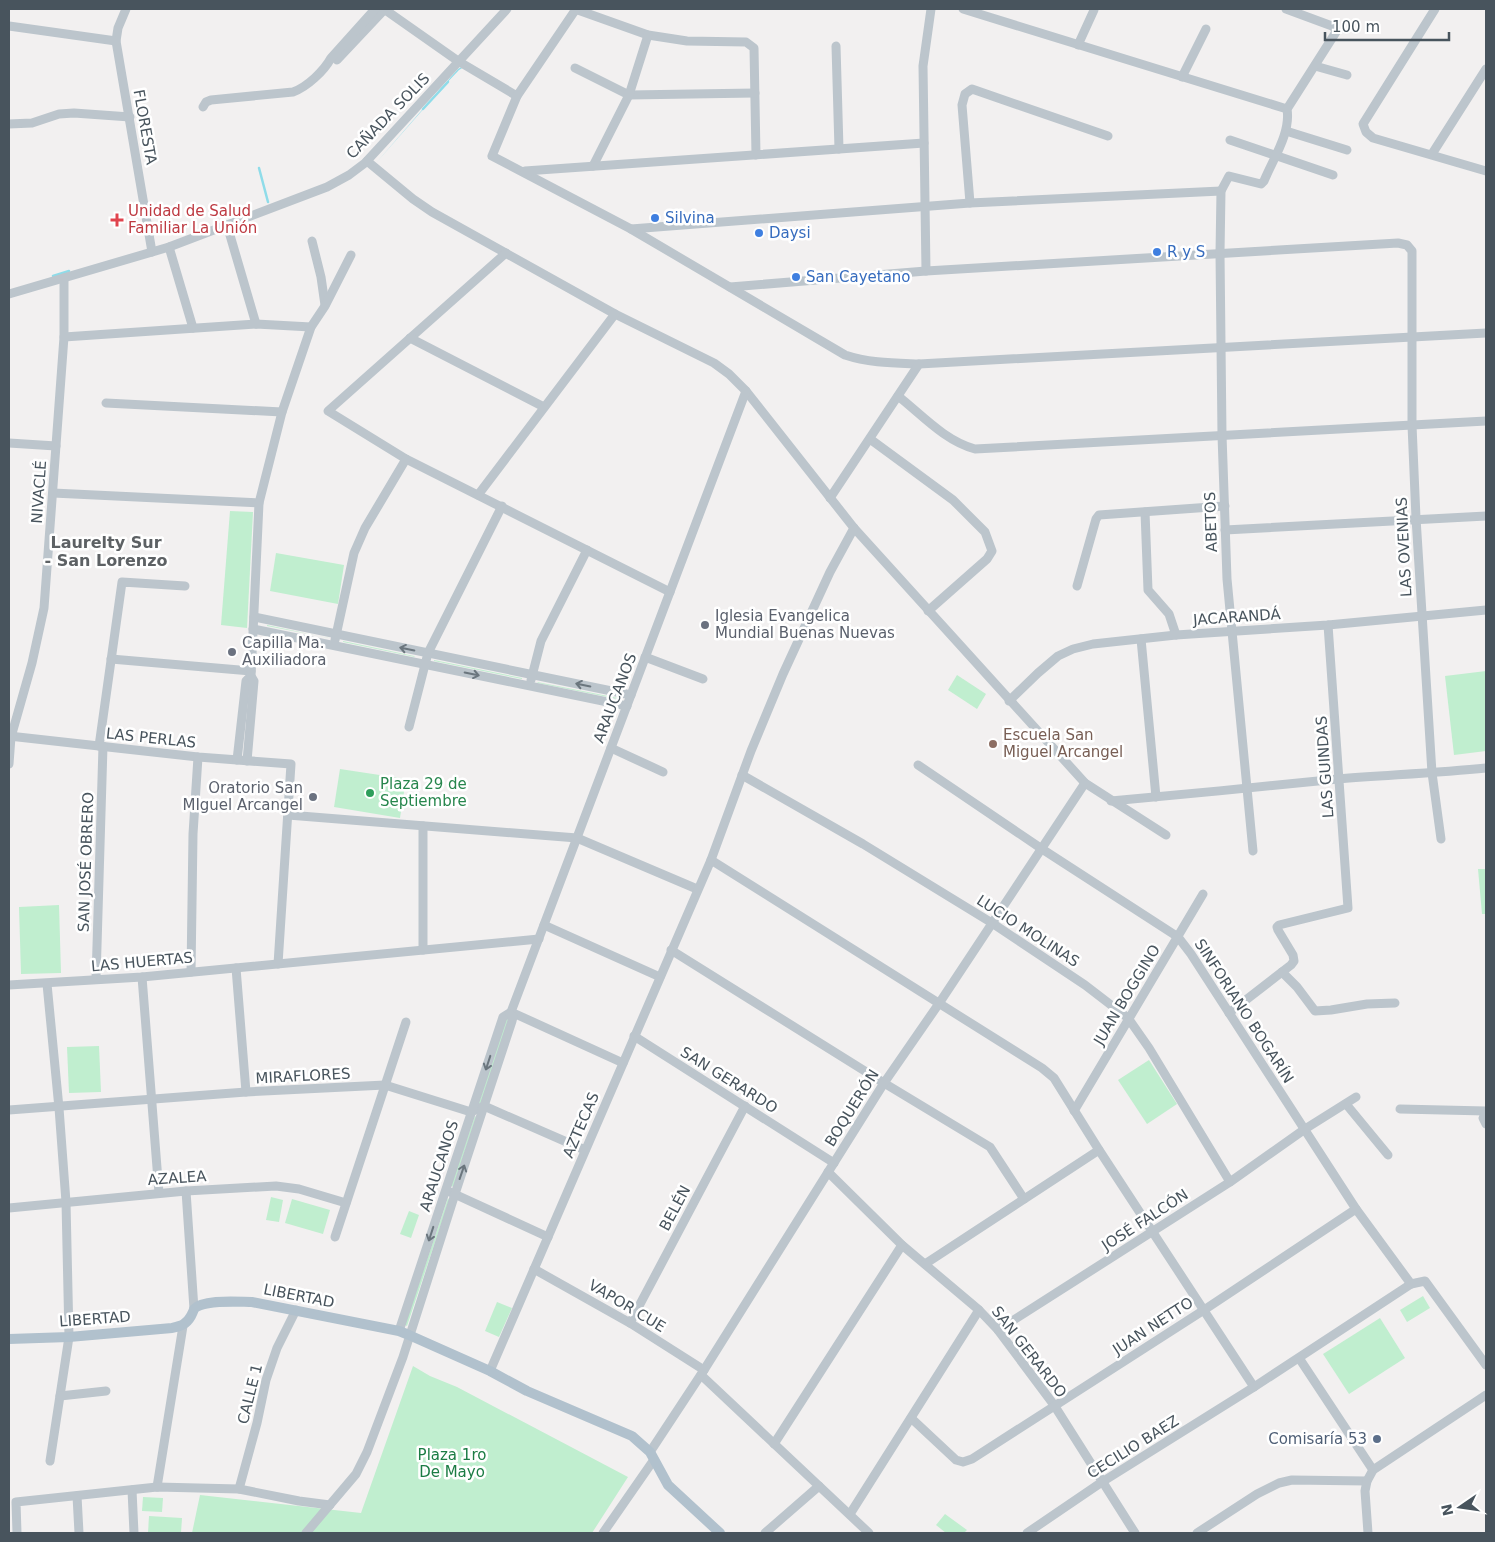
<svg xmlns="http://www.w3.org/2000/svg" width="1495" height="1542" font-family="'DejaVu Sans',sans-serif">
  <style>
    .green { fill: #c0eecf }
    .water { fill: #8fdce9 }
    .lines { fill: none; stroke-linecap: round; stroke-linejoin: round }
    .stream { stroke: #8fdce9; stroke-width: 2.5 }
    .minor { stroke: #bcc5cc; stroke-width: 9 }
    .major { stroke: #b1c1cd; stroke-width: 10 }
    .oneway { stroke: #6b767e }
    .shop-dot { fill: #3f7fe0; stroke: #fff; stroke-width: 2 }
    .health-dot { fill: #e0444e; stroke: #fff; stroke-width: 2 }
    .worship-dot { fill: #6b7280; stroke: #fff; stroke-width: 2 }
    .education-dot { fill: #8d6e63; stroke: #fff; stroke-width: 2 }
    .leisure-dot { fill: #2e9e5b; stroke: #fff; stroke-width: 2 }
    .service-dot { fill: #5c6f8a; stroke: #fff; stroke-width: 2 }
    .labels { text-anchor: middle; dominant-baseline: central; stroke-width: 5; stroke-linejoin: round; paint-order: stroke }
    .street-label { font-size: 15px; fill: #48545d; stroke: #fff }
    .health-label { font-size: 15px; fill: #be3a42; stroke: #fff; text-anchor: start }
    .shop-label { font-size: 15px; fill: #366cbe; stroke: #fff; text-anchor: start }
    .worship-label { font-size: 15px; fill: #5b616d; stroke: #fff; text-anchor: start }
    .education-label { font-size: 15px; fill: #785e54; stroke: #fff; text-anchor: start }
    .leisure-label { font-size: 15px; fill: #27864d; stroke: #fff; text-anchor: start }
    .service-label { font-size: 15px; fill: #4e5e75; stroke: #fff; text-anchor: end }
    .park-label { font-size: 15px; fill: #1b7c44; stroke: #fff }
    .neighbourhood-label { font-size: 16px; font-weight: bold; fill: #5d6164; stroke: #fff }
  </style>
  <rect width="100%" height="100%" fill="#f2f0f0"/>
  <!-- green -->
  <g class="green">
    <polygon points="230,511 253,512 247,628 221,625"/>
    <polygon points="276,553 344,565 338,604 270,591"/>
    <polygon points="267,625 328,638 329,638 267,626"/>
    <polygon points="343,641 414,656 415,657 343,642"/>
    <polygon points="434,660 522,678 522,679 434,661"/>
    <polygon points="1486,671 1486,751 1454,755 1445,676"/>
    <polygon points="957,675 986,694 977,709 948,690"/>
    <polygon points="537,682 618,698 618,699 538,683"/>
    <polygon points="340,769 406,779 400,818 334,807"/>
    <polygon points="1478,869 1486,869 1486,914 1482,914"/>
    <polygon points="59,905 61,973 21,974 19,907"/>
    <polygon points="509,1017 481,1105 478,1106 506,1018"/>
    <polygon points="99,1046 101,1092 69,1093 67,1047"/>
    <polygon points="1149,1060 1177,1104 1147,1124 1118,1080"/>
    <polygon points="475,1116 476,1117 453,1187 451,1185"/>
    <polygon points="271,1197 283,1200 279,1222 266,1220"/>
    <polygon points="448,1198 449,1200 407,1326 405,1325"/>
    <polygon points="292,1199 330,1210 323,1234 285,1223"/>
    <polygon points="409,1211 419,1215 411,1238 400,1234"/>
    <polygon points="1423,1296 1430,1308 1407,1322 1400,1310"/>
    <polygon points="497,1302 512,1308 499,1337 485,1331"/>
    <polygon points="1380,1318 1405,1358 1349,1394 1323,1354"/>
    <polygon points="413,1366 430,1376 457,1387 628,1477 592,1533 192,1533 200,1495 361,1513"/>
    <polygon points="143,1497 163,1498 162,1512 142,1511"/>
    <polygon points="945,1514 967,1530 964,1533 946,1533 936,1525"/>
    <polygon points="149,1516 182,1518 181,1533 148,1533"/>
  </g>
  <!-- water -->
  <polygon class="water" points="463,66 464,67 459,70 441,89 376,163 441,88 458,69"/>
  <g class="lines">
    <!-- stream -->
    <g class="stream">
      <polyline points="423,109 448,82"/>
      <polyline points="259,168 268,202"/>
      <polyline points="53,276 69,271"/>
    </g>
    <!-- minor -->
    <g class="minor">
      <polyline points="126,9 118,28 116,41 152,252"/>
      <polyline points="384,9 458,61 517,96"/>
      <polyline points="575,9 648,35 687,41 746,42 754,48 756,155"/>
      <path d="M576,9l-59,87 -25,60 139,73 214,126c24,8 49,8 74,9l567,-31"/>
      <polyline points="963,9 1287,109"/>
      <polyline points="1435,9 1363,124 1366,132 1373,138 1486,171"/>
      <polyline points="9,26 116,41"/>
      <polyline points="1078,45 1094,10"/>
      <polyline points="836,46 839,149"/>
      <polyline points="337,60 385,9"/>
      <polyline points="1315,66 1347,75"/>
      <polyline points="575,68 629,95 755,93"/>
      <polyline points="1182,77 1206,29"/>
      <path d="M203,107l3,-5 5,-2 82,-8c14,-5 31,-21 38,-34l44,-49"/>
      <polyline points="9,124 32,123 59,114 74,113 130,117"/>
      <polyline points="1286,131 1347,150"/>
      <polyline points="1230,140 1333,175"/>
      <polyline points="1432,154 1486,69"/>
      <polyline points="367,161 413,199 432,212 615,314 714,363 729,374 746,391 854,528 1085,783 1166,835"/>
      <polyline points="593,166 629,95 648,35"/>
      <polyline points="525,171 924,143"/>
      <polyline points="970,203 962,105 965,94 972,89 1108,136"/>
      <polyline points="227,225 256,324"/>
      <polyline points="631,229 970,203 1221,191"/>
      <polyline points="312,241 321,277 325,305"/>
      <polyline points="169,247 193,328"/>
      <polyline points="506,253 328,411 406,459 670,592"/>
      <polyline points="926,271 923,66 931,9"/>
      <polyline points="730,287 926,271 1398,243 1407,245 1412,251 1412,425 1416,518 1432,773 1441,839"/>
      <polyline points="9,294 169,247 327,187 349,175 365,163 507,9"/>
      <polyline points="64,337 256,324 311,327"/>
      <polyline points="410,338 544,407"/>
      <path d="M898,396c24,19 47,45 77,53l511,-28"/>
      <polyline points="106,403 282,412"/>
      <polyline points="870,439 953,500 985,532 992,551 987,559 928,611"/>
      <polyline points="9,443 56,446"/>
      <polyline points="53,493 259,503"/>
      <polyline points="478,495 615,314"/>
      <polyline points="830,498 919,364"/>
      <polyline points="1145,512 1148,590 1169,614 1176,635"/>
      <polyline points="1225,530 1486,516"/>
      <polyline points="1077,586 1096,519 1099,515 1225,506"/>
      <polyline points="254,617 631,695"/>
      <polyline points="253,629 627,706"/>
      <polyline points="1141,639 1156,797"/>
      <polyline points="335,640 354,553 365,528 406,459"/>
      <polyline points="645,657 703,679"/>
      <polyline points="111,659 251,671"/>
      <polyline points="531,680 541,641 587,550"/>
      <polyline points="1009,701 1038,673 1058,656 1073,649 1093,644 1176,635 1328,625 1486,610"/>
      <polyline points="409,727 428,653 502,506"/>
      <polyline points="9,736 198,757 291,764 278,964"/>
      <polyline points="99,746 122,582 185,586"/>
      <polyline points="611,748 663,772"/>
      <polyline points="237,760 246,681 251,676"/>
      <polyline points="247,761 254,681 251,676 259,503 282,412 311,327 325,306 351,255"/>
      <polyline points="9,764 11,737 32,663 44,608 64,337 64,278"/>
      <polyline points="918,765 1042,849 1178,937 1191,954 1356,1209 1411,1284"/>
      <polyline points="742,775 863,844 992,923 1085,985 1128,1018 1149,1048 1230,1182"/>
      <path d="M1111,801c76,-7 151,-14 227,-22 49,-4 99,-6 148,-11"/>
      <polyline points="288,815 577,838 697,889"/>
      <path d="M1253,851l-26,-272 -5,-144 -2,-182 1,-62 8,-15 32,8 3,-3c9,-22 27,-48 23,-72l49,-77 -2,-5 -2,-1 -46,-17"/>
      <polyline points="711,860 1042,1068 1054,1078 1099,1150 1254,1387"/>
      <polyline points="544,925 660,977"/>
      <polyline points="423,950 423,826"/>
      <polyline points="671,950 884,1083 990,1147 1024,1199"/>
      <polyline points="236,968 246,1092"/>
      <polyline points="191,972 193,834 198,757"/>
      <polyline points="1282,972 1297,987 1315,1011 1331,1010 1367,1004 1395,1003"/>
      <polyline points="142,977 159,1193"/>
      <polyline points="96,979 103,746"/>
      <polyline points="47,984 59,1108 66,1202 69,1337 50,1461"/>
      <polyline points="9,985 142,977 539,939"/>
      <polyline points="511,1012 623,1063"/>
      <polyline points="1229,1013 1291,965 1294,961 1293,955 1278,930 1277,927 1279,925 1348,908 1328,625"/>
      <polyline points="634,1036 834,1163"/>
      <polyline points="1346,1104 1388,1155"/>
      <polyline points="1400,1109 1486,1111"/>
      <polyline points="9,1110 246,1092 385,1085 471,1112 484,1106 585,1150"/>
      <polyline points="1074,1111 1203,894"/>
      <polyline points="1486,1113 1483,1118 1486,1124"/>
      <polyline points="828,1172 902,1245 979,1310 998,1330 1054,1405 1135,1533"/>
      <polyline points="186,1191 194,1309"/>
      <polyline points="450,1192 548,1237"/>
      <polyline points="9,1208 186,1191 276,1186 299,1189 346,1203"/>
      <polyline points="335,1237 406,1022"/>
      <polyline points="925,1264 1099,1150"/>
      <polyline points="534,1269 630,1323 704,1370"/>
      <polyline points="630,1323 745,1106"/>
      <polyline points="998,1330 1230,1182 1305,1129 1356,1097"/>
      <polyline points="399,1331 503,1017 511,1012 746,391"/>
      <polyline points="1299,1358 1373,1470"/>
      <polyline points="490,1371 711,860 751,751 783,674 830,572 854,528"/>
      <polyline points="701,1375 869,1533"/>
      <polyline points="60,1396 106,1391"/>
      <polyline points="911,1418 956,1460 963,1462 972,1459 1204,1310 1356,1209"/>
      <polyline points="774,1444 902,1245"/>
      <polyline points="650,1452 704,1370 884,1083 940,1002 1085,783"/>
      <polyline points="157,1487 183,1326"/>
      <polyline points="239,1489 257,1423 266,1380 277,1348 296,1310"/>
      <polyline points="132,1490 134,1533"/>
      <polyline points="77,1496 79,1533"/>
      <polyline points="850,1514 979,1310"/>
      <polyline points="17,1533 16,1502 157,1487 239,1489 299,1501 330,1505"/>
      <polyline points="306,1533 356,1474 367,1452 403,1357 455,1194 512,1021 513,1017 510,1014"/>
      <polyline points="603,1533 653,1461"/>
      <polyline points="765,1533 819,1486"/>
      <polyline points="1027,1533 1102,1482 1254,1387 1411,1284 1425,1281 1486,1365"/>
      <polyline points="1197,1533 1257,1494 1279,1483 1292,1480 1367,1481"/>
      <polyline points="1368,1533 1365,1491 1367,1481 1373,1470 1486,1395"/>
    </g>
    <!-- major -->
    <path class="major" d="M9,1339l60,-2 103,-9c8,-2 14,-3 19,-12 0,0 3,-6 3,-7 9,-10 45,-7 58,-7l147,29 10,4 81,36 37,20 105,45 18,16 18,33 52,48"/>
  </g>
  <!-- one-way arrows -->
  <defs><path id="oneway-shaft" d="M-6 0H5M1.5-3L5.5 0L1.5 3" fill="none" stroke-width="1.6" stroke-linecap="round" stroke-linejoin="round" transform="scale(1.25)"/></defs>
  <g class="oneway">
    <use href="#oneway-shaft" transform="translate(407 649) rotate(-168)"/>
    <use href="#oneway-shaft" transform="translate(472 674) rotate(12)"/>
    <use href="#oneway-shaft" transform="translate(583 685) rotate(-168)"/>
    <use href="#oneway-shaft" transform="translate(488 1063) rotate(108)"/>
    <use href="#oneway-shaft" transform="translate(462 1172) rotate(-71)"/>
    <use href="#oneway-shaft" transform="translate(431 1234) rotate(108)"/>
  </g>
  <!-- markers -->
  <g class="shop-dot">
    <circle cx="655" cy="218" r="5"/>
    <circle cx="759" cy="233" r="5"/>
    <circle cx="1157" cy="252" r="5"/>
    <circle cx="796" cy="277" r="5"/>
  </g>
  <path class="health-dot" d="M114.5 212.5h5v5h5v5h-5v5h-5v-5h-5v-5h5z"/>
  <g class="worship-dot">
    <circle cx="705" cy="625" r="5"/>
    <circle cx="232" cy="652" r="5"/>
    <circle cx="313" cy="797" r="5"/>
  </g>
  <circle class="education-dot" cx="993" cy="744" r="5"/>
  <circle class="leisure-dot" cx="370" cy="793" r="5"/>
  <circle class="service-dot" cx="1377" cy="1439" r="5"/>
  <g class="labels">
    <!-- street labels -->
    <g class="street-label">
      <text transform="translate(388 116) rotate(-46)">CAÑADA SOLIS</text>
      <text transform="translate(145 127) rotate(80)">FLORESTA</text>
      <text transform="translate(39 492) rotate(-86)">NIVACLÉ</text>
      <text transform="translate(1211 522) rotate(-92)">ABETOS</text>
      <text transform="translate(1404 547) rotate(-93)">LAS OVENIAS</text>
      <text transform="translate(1237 617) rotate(-4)">JACARANDÁ</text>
      <text transform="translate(615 698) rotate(-69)">ARAUCANOS</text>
      <text transform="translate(151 738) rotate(6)">LAS PERLAS</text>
      <text transform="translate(1325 767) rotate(-94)">LAS GUINDAS</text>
      <text transform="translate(86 862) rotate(-88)">SAN JOSÉ OBRERO</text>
      <text transform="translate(1028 931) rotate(33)">LUCIO MOLINAS</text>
      <text transform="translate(142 962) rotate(-5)">LAS HUERTAS</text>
      <text transform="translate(1127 995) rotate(-59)">JUAN BOGGINO</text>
      <text transform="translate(1244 1011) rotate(57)">SINFORIANO BOGARÍN</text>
      <text transform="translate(303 1076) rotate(-3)">MIRAFLORES</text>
      <text transform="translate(729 1080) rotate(32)">SAN GERARDO</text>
      <text transform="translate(852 1108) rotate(-58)">BOQUERÓN</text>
      <text transform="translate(581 1125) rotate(-67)">AZTECAS</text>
      <text transform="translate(439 1166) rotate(-72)">ARAUCANOS</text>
      <text transform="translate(177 1178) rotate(-4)">AZALEA</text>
      <text transform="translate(675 1208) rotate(-62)">BELÉN</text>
      <text transform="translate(1145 1220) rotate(-33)">JOSÉ FALCÓN</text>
      <text transform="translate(299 1296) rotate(11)">LIBERTAD</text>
      <text transform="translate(627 1306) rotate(31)">VAPOR CUE</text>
      <text transform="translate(95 1319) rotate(-4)">LIBERTAD</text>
      <text transform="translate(1153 1326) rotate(-33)">JUAN NETTO</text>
      <text transform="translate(1029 1352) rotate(52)">SAN GERARDO</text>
      <text transform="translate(250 1394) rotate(-76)">CALLE 1</text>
      <text transform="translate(1133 1447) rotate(-32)">CECILIO BAEZ</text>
    </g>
    <!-- health labels -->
    <g class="health-label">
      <text x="128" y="211">Unidad de Salud<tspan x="128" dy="17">Familiar La Unión</tspan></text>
    </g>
    <!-- shop labels -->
    <g class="shop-label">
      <text x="665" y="218">Silvina</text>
      <text x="769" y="233">Daysi</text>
      <text x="1167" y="252">R y S</text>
      <text x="806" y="277">San Cayetano</text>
    </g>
    <!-- worship labels -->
    <g class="worship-label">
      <text x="715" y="616">Iglesia Evangelica<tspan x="715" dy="17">Mundial Buenas Nuevas</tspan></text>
      <text x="242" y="643">Capilla Ma.<tspan x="242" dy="17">Auxiliadora</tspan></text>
      <text x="303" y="788" text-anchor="end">Oratorio San<tspan x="303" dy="17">MIguel Arcangel</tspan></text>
    </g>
    <!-- education labels -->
    <g class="education-label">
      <text x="1003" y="735">Escuela San<tspan x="1003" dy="17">Miguel Arcangel</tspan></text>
    </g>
    <!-- leisure labels -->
    <g class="leisure-label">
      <text x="380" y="784">Plaza 29 de<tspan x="380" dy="17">Septiembre</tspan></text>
    </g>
    <!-- service labels -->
    <g class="service-label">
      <text x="1367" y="1439">Comisaría 53</text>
    </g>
    <!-- park labels -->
    <g class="park-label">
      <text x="452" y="1455">Plaza 1ro<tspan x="452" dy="17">De Mayo</tspan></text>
    </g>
    <!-- neighbourhood labels -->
    <g class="neighbourhood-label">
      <text x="106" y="542">Laurelty Sur<tspan x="106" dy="18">- San Lorenzo</tspan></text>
    </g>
  </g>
  <!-- border -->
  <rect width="1495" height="1542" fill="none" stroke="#48545d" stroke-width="20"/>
  <!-- north arrow -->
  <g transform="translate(1460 1507) rotate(257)" stroke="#ffffff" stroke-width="4" paint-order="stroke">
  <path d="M0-4L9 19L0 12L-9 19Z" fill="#48545d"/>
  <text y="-8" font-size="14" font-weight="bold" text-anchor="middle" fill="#48545d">N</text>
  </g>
  <!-- scale -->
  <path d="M1325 32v8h124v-8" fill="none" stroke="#48545d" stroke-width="2.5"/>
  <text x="1332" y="32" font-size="15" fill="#48545d" stroke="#ffffff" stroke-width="4" paint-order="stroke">100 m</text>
</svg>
